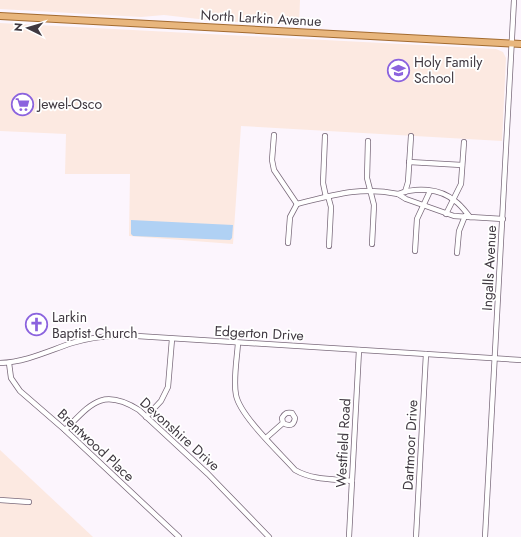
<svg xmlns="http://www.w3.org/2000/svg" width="521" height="537" font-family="Jost,sans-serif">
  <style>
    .commercial { fill: #fce9e1 }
    .water { fill: #b0d1f4 }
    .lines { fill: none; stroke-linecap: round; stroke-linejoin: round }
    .minor-casing { stroke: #7a6a7b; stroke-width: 6 }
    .major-casing { stroke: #a36b30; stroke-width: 8 }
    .minor { stroke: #fff; stroke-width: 4.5 }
    .major { stroke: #e8b67d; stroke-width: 6 }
    .labels { text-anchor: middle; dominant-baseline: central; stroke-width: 3.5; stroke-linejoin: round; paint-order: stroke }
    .street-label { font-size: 14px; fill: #3f3840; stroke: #fff }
    .poi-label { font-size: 14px; fill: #3f3840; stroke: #fff; text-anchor: start }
  </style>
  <rect width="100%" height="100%" fill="#fcf5fd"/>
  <!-- commercial -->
  <g class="commercial">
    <polygon points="0,0 300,0 299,25 216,21 164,15 141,17 0,9"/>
    <polygon points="0,23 496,49 503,52 506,58 502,141 241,126 233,244 129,236 130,174 65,174 66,134 0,131"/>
    <polygon points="0,450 93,537 0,537"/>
  </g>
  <!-- water -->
  <polygon class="water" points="131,220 233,225 232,238 230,240 133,236 131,234"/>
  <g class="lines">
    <defs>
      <g id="minor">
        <polyline points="274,135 272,160 274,170 297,204"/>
        <polyline points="325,136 323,183 326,197"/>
        <polyline points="368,141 367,178 374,205 372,244"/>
        <polyline points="409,162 462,165"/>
        <polyline points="405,192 408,182 411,136"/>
        <polyline points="328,196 331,207 329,246"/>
        <path d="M297,204c36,-9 64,-18 101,-10"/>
        <polyline points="446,214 461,184 464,142"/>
        <path d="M470,217c-5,-6 -9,-12 -15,-16 -15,-13 -39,-14 -57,-7l8,5 48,17 49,3"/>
        <polyline points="288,243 290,217 297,204"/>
        <polyline points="415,251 417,219 430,191"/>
        <polyline points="457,253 459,231 465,216"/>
        <path d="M238,343c-1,16 -5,37 -2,52 4,21 44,58 59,75 17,10 38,9 57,11"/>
        <path d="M0,363c26,-1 48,-12 72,-20 16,-5 33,-7 49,-8l400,25"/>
        <polyline points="9,363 11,378 20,391 65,430 179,537"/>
        <polyline points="146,417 161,401 168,387 172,339"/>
        <path d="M65,430c26,-26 37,-43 74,-20l69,64 61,63"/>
        <path d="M266,438l17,-15c7,4 11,2 12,-5l-3,-5c-5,-1 -7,0 -10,5l1,5"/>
        <polyline points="0,500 29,502"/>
        <polyline points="349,537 359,350"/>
        <polyline points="416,537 426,354"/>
        <polyline points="485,537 514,0"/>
      </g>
      <polyline id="major" points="0,16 521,44"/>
    </defs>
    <!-- minor casing -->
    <use href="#minor" class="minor-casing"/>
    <!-- major casing -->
    <use href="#major" class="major-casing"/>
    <!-- minor -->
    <use href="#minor" class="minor"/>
    <!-- major -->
    <use href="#major" class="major"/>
  </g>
  <!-- icons -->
  <defs>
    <symbol id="school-ring" viewBox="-11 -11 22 22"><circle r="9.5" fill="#fff" stroke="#8b63de" stroke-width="1.5"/><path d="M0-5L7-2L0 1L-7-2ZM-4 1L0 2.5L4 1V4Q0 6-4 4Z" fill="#8b63de"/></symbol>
    <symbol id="supermarket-ring" viewBox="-11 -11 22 22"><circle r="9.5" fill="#fff" stroke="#8b63de" stroke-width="1.5"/><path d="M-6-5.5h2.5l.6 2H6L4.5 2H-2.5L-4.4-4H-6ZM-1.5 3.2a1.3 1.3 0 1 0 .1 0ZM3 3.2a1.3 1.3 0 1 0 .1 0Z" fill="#8b63de"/></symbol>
    <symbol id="church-ring" viewBox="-11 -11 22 22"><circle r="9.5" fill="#fff" stroke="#8b63de" stroke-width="1.5"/><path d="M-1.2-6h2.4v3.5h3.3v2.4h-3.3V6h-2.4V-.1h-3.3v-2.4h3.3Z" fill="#8b63de"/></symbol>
  </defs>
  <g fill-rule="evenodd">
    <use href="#school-ring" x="386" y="58" width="25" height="25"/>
    <use href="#supermarket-ring" x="10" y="92" width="25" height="25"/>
    <use href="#church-ring" x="24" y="312" width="25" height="25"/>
  </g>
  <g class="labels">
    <!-- street labels -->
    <g class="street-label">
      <text transform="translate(261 18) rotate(3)">North Larkin Avenue</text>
      <text transform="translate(489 268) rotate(-87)">Ingalls Avenue</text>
      <text transform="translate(259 333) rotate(3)">Edgerton Drive</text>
      <text transform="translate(180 434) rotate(42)">Devonshire Drive</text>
      <text transform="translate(343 443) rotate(-87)">Westfield Road</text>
      <text transform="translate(96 445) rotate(43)">Brentwood Place</text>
      <text transform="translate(410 445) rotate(-87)">Dartmoor Drive</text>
    </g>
    <!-- poi labels -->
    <g class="poi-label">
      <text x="414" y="62">Holy Family<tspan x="414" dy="16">School</tspan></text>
      <text x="38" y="104">Jewel-Osco</text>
      <text x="52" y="317">Larkin<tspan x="52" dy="16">Baptist Church</tspan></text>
    </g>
  </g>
  <!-- north arrow -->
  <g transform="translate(28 28) rotate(275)" stroke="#ffffff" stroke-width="3" paint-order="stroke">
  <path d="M0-3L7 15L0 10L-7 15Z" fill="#3f3840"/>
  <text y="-6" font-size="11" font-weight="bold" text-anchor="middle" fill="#3f3840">N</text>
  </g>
</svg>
